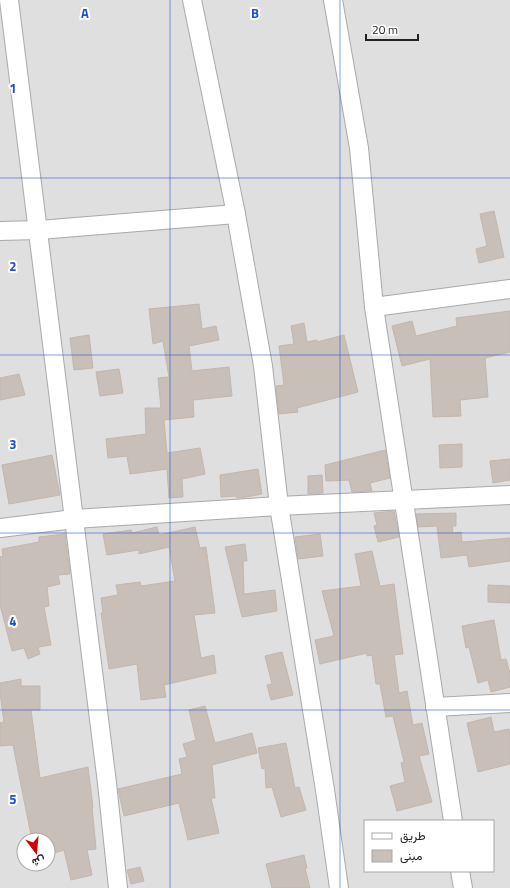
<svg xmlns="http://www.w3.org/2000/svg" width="510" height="888" font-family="'Titillium Web',Vazirmatn,sans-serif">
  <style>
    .residential { fill: #e0dfdf; fill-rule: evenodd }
    .building { fill: #c7bfb8; stroke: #c4b6ab }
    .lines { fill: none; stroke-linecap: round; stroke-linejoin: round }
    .street-casing { stroke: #a9a9a9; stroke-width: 20 }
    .street { stroke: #fff; stroke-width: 18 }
    .grid { fill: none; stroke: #1d4ed8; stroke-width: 1; stroke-opacity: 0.55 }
    .grid-label { font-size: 13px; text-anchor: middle; font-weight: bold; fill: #1d4ed8; stroke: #fff; stroke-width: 4; stroke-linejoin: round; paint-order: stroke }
  </style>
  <rect width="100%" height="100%" fill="#f2efe9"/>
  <!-- residential -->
  <path class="residential" d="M0,0h510v888h-510zM365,821h128v50h-128zM24,840h24v24h-24z"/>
  <!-- building -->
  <g class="building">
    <polygon points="494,211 504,257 479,263 476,249 487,246 480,214"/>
    <polygon points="199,304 202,329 216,326 219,340 189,346 192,371 229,367 232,396 193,400 194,417 164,420 167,453 200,448 205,474 182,479 183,497 169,498 167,469 130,474 127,456 108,458 106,439 146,434 145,408 161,408 158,378 169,377 163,341 153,344 149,309"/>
    <polygon points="510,311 510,352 485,358 488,397 460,400 461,416 433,417 430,359 402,366 392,326 412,321 416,336 457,326 456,318"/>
    <polygon points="304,323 307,342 317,340 317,342 344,335 358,392 297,408 298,412 279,414 276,386 284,385 279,346 294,344 291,326"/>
    <polygon points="89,335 93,368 74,370 70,338"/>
    <polygon points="119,369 123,393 100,396 96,372"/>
    <polygon points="19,374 25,395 0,400 0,378"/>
    <polygon points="462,444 462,467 440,468 439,445"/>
    <polygon points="385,450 390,478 370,483 372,491 352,492 349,480 326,481 325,465"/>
    <polygon points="52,455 60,495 9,504 2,465"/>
    <polygon points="510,459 510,480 493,483 490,461"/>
    <polygon points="258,469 262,494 241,498 237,498 236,496 221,497 220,475"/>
    <polygon points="322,475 323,493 308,494 308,476"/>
    <polygon points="394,511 399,537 378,542 374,526 377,525 374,513"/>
    <polygon points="456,513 456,526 452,526 453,533 461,532 462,542 510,538 510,561 469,567 467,555 441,558 437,526 418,527 416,514"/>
    <polygon points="157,527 159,535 195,527 200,548 206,547 215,613 194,615 201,658 214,655 216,673 164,685 166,697 141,700 137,664 109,669 101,613 103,613 101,598 118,595 116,585 140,582 141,586 175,581 169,547 139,554 139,550 107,555 103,534 131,530 132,533"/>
    <polygon points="65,534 70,574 58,575 60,584 47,587 49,606 44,607 51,645 38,647 40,654 28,659 24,648 12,651 0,605 0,557 3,556 2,549 39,542 39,537"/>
    <polygon points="320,534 323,556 298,559 295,537"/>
    <polygon points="245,544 247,561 243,561 244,594 275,590 277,611 242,617 225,547"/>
    <polygon points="372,551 380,586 394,584 403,654 394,655 399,693 407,691 413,725 422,723 429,754 419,756 432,802 397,811 390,786 405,782 401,763 404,762 393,716 386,717 380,684 376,684 372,655 367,656 367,653 320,664 315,640 334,636 322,591 361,586 355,554"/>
    <polygon points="488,585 510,586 510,603 488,602"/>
    <polygon points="494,620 501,660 506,659 510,674 510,687 491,692 488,680 478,683 469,647 466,648 462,626"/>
    <polygon points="282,652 293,695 271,700 267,685 272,684 265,656"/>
    <polygon points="21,679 21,686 40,686 40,710 31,710 40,778 88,767 93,807 92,807 96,849 87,850 92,875 71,880 64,850 51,854 48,840 32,840 13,745 0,746 0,723 4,722 0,693 0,683"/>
    <polygon points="205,706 215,743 252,733 257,753 212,765 215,798 211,798 219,833 188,840 179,803 124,816 118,789 182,774 179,759 187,757 183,744 196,740 189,710"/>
    <polygon points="491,717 494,732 509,729 510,737 510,764 478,772 467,723"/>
    <polygon points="286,743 295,788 299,787 306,810 281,817 272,787 266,788 265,768 262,769 258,748"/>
    <polygon points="304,855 307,868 305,868 310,888 272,888 266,864"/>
    <polygon points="140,867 144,881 131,884 127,870"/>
  </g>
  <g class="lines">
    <defs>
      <g id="street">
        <polyline points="9,0 107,783 118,888"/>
        <polyline points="192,0 236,214 263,366 279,506 325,790 339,888"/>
        <polyline points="333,0 359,148 374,307 453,821"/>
        <polyline points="0,231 39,230 236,214"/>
        <polyline points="374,307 510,289"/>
        <polyline points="0,528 74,519 279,506 510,495"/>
        <polyline points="435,707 510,703"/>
        <polyline points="460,871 463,888"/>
      </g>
    </defs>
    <!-- street casing -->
    <use href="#street" class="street-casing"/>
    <!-- street -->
    <use href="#street" class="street"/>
  </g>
  <!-- grid -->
  <path class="grid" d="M170,0v888M340,0v888M0,178h510M0,355h510M0,533h510M0,710h510"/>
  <g class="grid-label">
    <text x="85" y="18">A</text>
    <text x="255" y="18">B</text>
    <text x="13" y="93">1</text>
    <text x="13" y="271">2</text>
    <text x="13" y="449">3</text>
    <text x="13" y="626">4</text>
    <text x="13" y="804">5</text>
  </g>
  <!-- legend -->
  <rect x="364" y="820" width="130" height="52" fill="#ffffff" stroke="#a7a7a7"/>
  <rect x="372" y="833" width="20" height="6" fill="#ffffff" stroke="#a7a7a7"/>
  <text x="400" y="840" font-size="12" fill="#222222">طريق</text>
  <rect x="372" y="850" width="20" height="12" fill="#c7bfb8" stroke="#a7a7a7"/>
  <text x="400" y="860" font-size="12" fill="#222222">مبنى</text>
  <!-- north arrow -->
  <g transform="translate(36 852) rotate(164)"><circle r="19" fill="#ffffff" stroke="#a7a7a7"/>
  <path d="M0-3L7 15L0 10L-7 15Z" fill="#d40000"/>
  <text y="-6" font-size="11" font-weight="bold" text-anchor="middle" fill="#222222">ش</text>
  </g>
  <!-- scale -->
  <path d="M366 34v6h52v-6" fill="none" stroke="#222222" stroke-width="2"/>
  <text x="372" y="34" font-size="12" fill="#222222" stroke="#ffffff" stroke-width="3" paint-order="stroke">20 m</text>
</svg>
